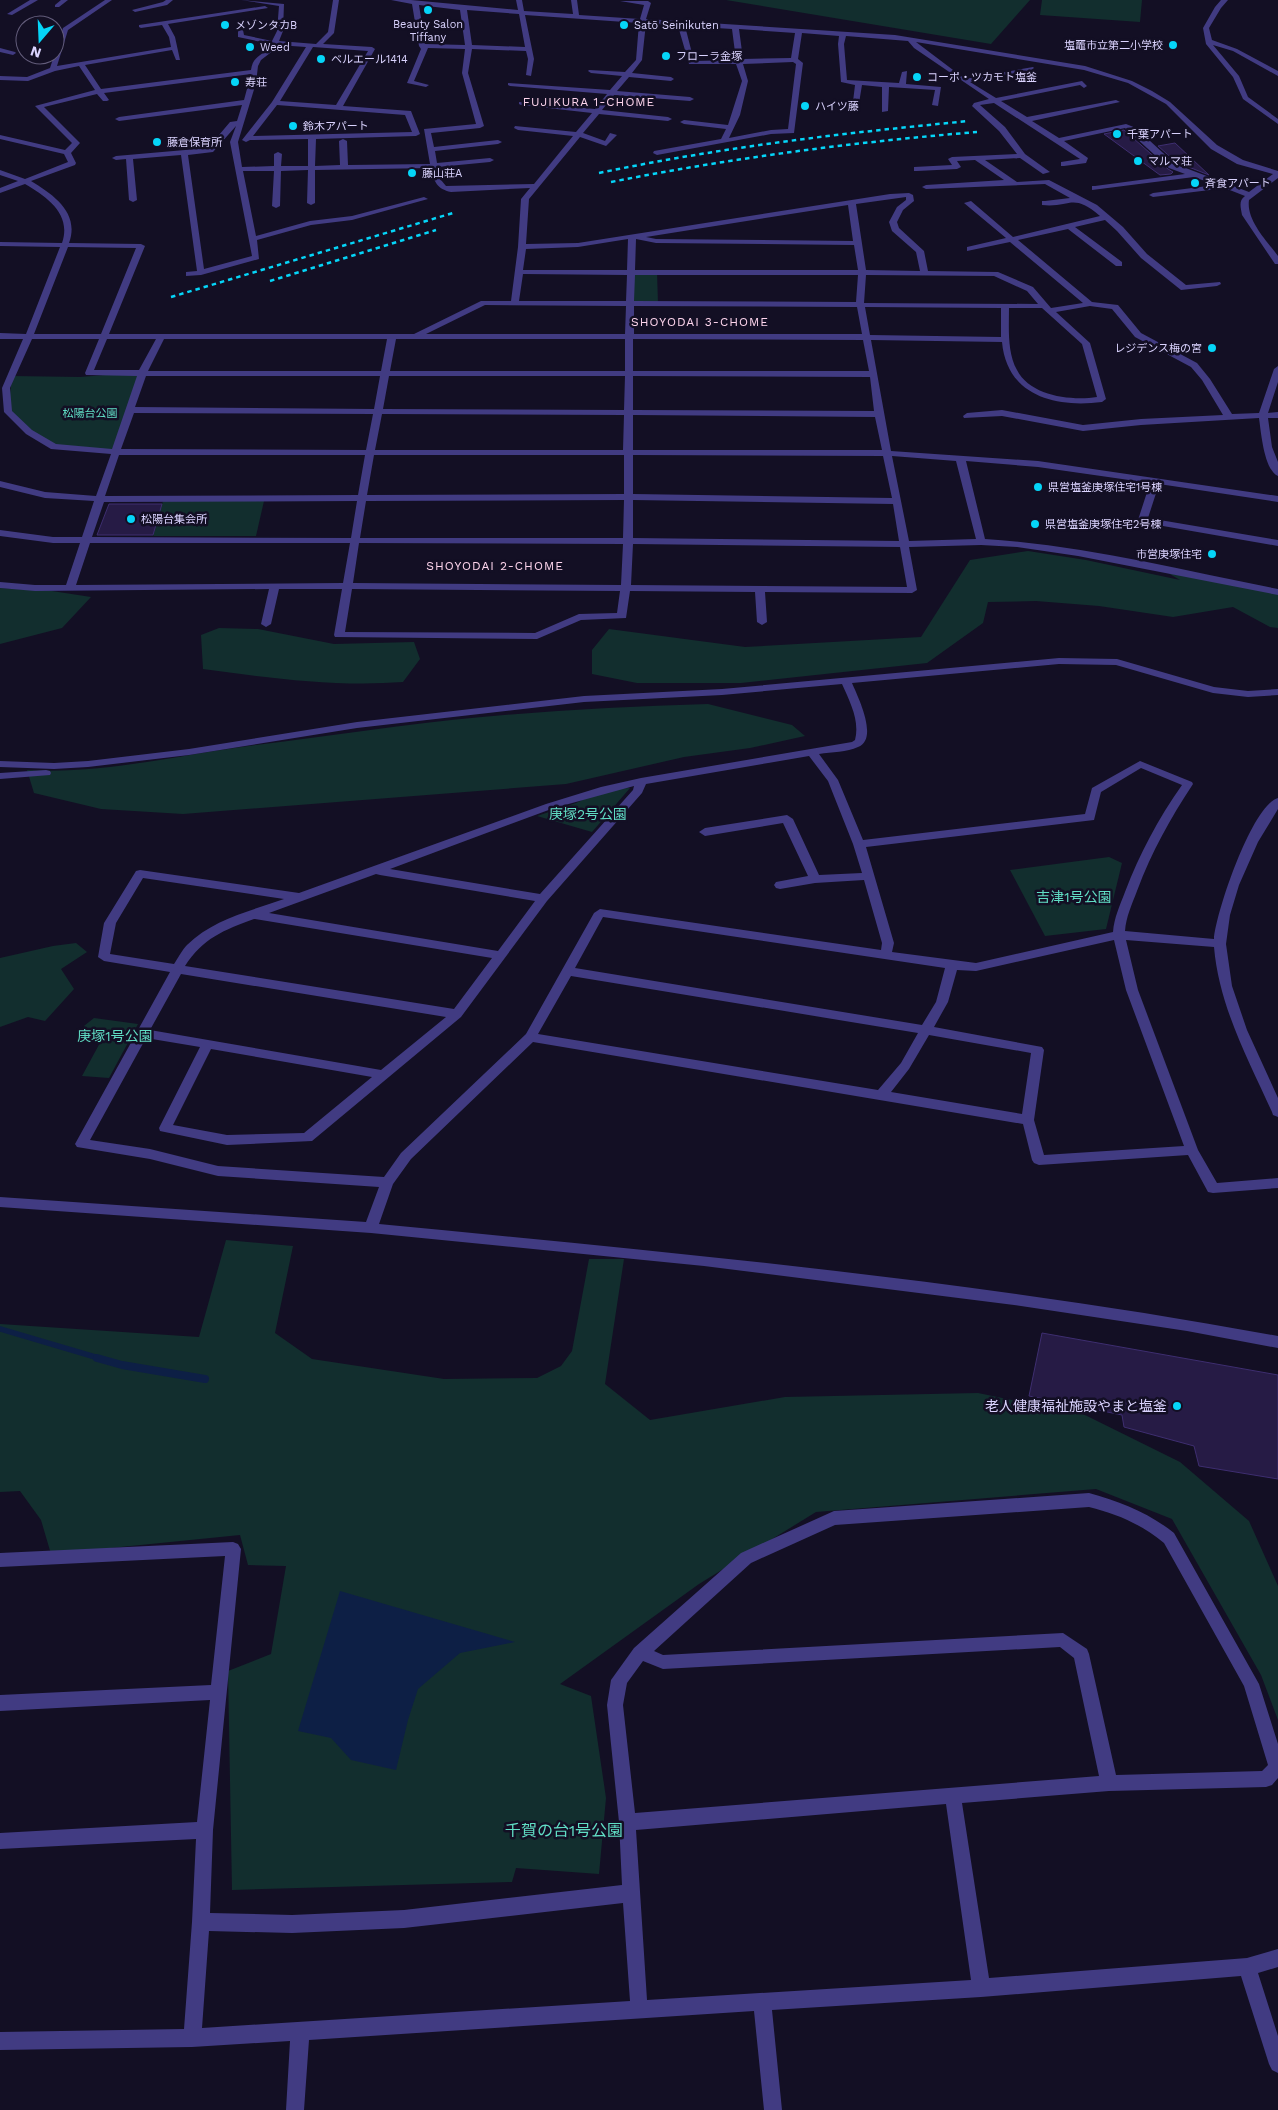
<svg xmlns="http://www.w3.org/2000/svg" width="1278" height="2110" font-family="'Work Sans','Noto Sans JP',sans-serif">
  <style>
    .green { fill: #122e2e }
    .water { fill: #0d1f45 }
    .lines { fill: none; stroke-linecap: round; stroke-linejoin: round }
    .stream-far1 { stroke: #0d1f45; stroke-width: 5.5 }
    .stream { stroke: #0d1f45; stroke-width: 8 }
    .building { fill: #261b45; stroke: #3e2e70 }
    .minor { fill: #413b82; fill-rule: evenodd }
    .rail { stroke: #05d5f8; stroke-width: 2.5; stroke-dasharray: 4.5 4; stroke-linecap: butt }
    .poi-dot { fill: #05d5f8; stroke: #130f24; stroke-width: 2 }
    .labels { text-anchor: middle; dominant-baseline: central; stroke-width: 5; stroke-linejoin: round; paint-order: stroke }
    .far-poi-label { font-size: 11px; fill: #dad3fe; stroke: #130f24; text-anchor: start }
    .far-park-label { font-size: 11px; fill: #60ddc4; stroke: #130f24 }
    .far-neighbourhood-label { font-size: 12px; letter-spacing: 1px; fill: #fed5ed; stroke: #130f24 }
    .park-label { font-size: 14px; fill: #60ddc4; stroke: #130f24 }
    .poi-label { font-size: 14px; fill: #dad3fe; stroke: #130f24; text-anchor: end }
    .near-park-label { font-size: 16px; fill: #60ddc4; stroke: #130f24 }
  </style>
  <rect width="100%" height="100%" fill="#130f24"/>
  <!-- green -->
  <g class="green">
    <polygon points="726,0 1030,0 991,44"/>
    <polygon points="1042,0 1142,0 1140,22 1040,15"/>
    <polygon points="631,272 657,272 658,303 629,303"/>
    <polygon points="143,372 115,452 54,447 24,428 8,412 12,376 80,377"/>
    <polygon points="163,501 264,501 256,536 153,536"/>
    <polygon points="1028,551 1086,560 1180,580 1168,573 1278,593 1278,628 1270,627 1233,607 1173,617 1099,606 1036,601 988,602 983,623 927,663 741,683 637,683 592,674 592,650 609,629 745,647 921,637 970,560"/>
    <polygon points="0,588 52,591 91,597 62,628 0,644"/>
    <path d="M219,628l39,1 76,15 80,-2 6,17 -17,23c-67,5 -133,-4 -200,-13l-2,-34z"/>
    <path d="M708,704l84,21 13,11 -55,12 -66,9 -118,27 -383,30 -82,-5 -67,-16 -7,-23c72,5 157,-16 229,-25 75,-9 150,-21 226,-28 75,-7 150,-11 226,-13z"/>
    <polygon points="630,788 592,832 537,816 576,803 605,789"/>
    <polygon points="1109,857 1122,863 1106,929 1045,936 1010,870"/>
    <polygon points="76,943 87,952 61,969 74,989 45,1021 28,1017 0,1027 0,958 53,946"/>
    <polygon points="94,1018 138,1024 109,1078 82,1076 101,1041 84,1026"/>
    <polygon points="226,1240 293,1246 275,1333 312,1359 444,1379 537,1378 561,1366 572,1351 589,1259 624,1259 605,1384 650,1420 785,1397 978,1393 1085,1415 1180,1462 1249,1521 1278,1586 1278,1720 1261,1675 1172,1519 1096,1489 816,1512 699,1584 560,1684 591,1696 606,1798 599,1874 516,1868 512,1882 232,1890 228,1671 271,1654 286,1566 248,1565 240,1535 51,1554 41,1520 20,1491 0,1492 0,1324 199,1337"/>
  </g>
  <!-- water -->
  <polygon class="water" points="340,1591 515,1642 460,1653 418,1689 408,1720 396,1770 351,1760 331,1738 298,1731"/>
  <g class="lines">
    <!-- stream-far1 -->
    <polyline class="stream-far1" points="0,1329 102,1359"/>
    <!-- stream -->
    <polyline class="stream" points="97,1358 122,1365 205,1379"/>
  </g>
  <!-- building -->
  <g class="building">
    <polygon points="1124,130 1168,169 1173,172 1171,174 1160,175 1104,134"/>
    <polygon points="1175,143 1209,175 1176,162 1158,146"/>
    <polygon points="109,504 162,504 153,535 97,535"/>
    <polygon points="1042,1333 1278,1375 1278,1479 1199,1466 1194,1446 1124,1427 1122,1415 1029,1396"/>
  </g>
  <g class="lines">
    <!-- minor -->
    <g class="minor">
      <polygon points="30,0 38,0 12,15 7,14"/>
      <polygon points="61,0 68,0 59,7 55,7 55,5"/>
      <path d="M105,0h7l-44,30 -11,36 114,-19 -2,-10 -7,-12 -21,3 -2,-1v-2l126,-19 3,2 -100,16 7,13 5,23h-4l-4,-10 -87,15 16,24 150,-19c2,-16 14,-14 20,-26l-33,-7v-6l5,-1 1,5 28,6 5,-10 2,-25 -38,-6 43,4 -1,27 -4,10 37,3 12,-12 5,-32h6l-5,33 -11,11 49,3 3,2 -32,57 68,5 9,23 -4,2 -100,3 -1,27 25,-1 -1,-24 4,-2 4,2 1,24 82,-1 -6,-35 52,-5 -14,-51 3,-24 -37,-1 -14,33 15,4 -3,2 -19,-4 14,-34 -2,-3 -7,-42 -21,-4h20l107,10 -2,-10h6l2,11 49,3 -2,-14h6l2,15 61,4 4,-14 -24,-4h28l3,2 -5,16 249,16 190,31 47,15 20,10 18,11 47,43 26,15 35,11v7l-29,22c-3,20 18,41 29,56v8h-3l-33,-49c-1,-7 -4,-14 3,-19l-23,-9 -4,2 -65,8 -4,-2 4,-2 63,-8 -22,-8 -102,13v-4h3l90,-12 -16,-6 -44,-40 -61,13 24,17 -2,5 -22,3h-3v-4l19,-3 -86,-56 -14,2 25,22 20,27 25,18 -7,2 -23,-16 -35,2 32,22 32,-2 48,25 26,22 24,27 39,31 34,-3 1,2 -4,2 -36,4 -40,-32 -24,-27 -12,-11 -30,7 47,35v4h-6l-48,-37 -50,11 74,62 26,3 23,28 56,30 13,16 22,35 27,-1 15,-44 4,-3v16l-10,31 10,-1v6h-10l4,29 6,15v14c-14,-6 -17,-44 -19,-58l-118,7 -58,6 -81,-15 -38,2 -1,-2 4,-3 35,-3 81,15 58,-6 82,-4 -21,-35 -11,-13 -56,-30 -23,-28 -22,-3 -34,6 34,31 16,56 -4,3c-47,6 -95,-6 -100,-60l-131,-2 20,111 147,10 240,35v6l-119,-18 -11,34 130,22v6l-138,-24 -2,-2 12,-37 -112,-16 -72,-6 19,78c99,6 196,31 293,50v6l-200,-39 -61,-9 -36,-2 -72,2 8,43 -5,3 -147,-1 2,30 -5,3 -5,-3 -2,-30 -125,-1 -4,27 -45,2 -44,19 -202,-2 -1,-2 8,-46h-63l-8,35 -5,3 -5,-3 8,-35 -234,2 -35,-3v-6l35,3h31l14,-42h-27l-53,-7v-6l53,7h29l12,-36 -49,-3 -45,-11v-6l45,11 51,4 15,-42 -60,-5 -25,-15 -22,-22 -2,-24 21,-49h-23v-6l26,1 34,-87 -60,-1v-4l62,1c10,-29 -15,-46 -37,-59l-25,9v-5l18,-7 -18,-6v-5l25,9 43,-17 -4,-8 -64,-15v-4l65,15 7,-7 -37,-37 60,-16 -16,-24 -24,5 -27,10 -28,-1v-4l27,1 23,-9 13,-40zM419,5l41,5 5,35 -40,-1zM467,10l52,4 6,33 -53,-2zM525,15l114,8 -3,37 -11,12 -36,-2 -1,1 3,2 31,3 -12,14 -102,-7v2l2,1 97,8 -12,15 -76,-7v2l2,1 71,8 -16,19 -61,-6 -1,2 4,2 55,6 -39,48 -88,2 -5,-6 -3,-13 52,-5 4,-2 -4,-2 -53,5 -2,-12 63,-7 4,-2 -4,-2 -64,7 -3,-14 49,-5 4,-2 -16,-53 4,-24 54,2 2,8 -2,16 5,1 3,-17zM646,23l32,3 11,38h47l6,17 -14,44 -44,-5 -4,2 4,2 42,5 -5,10 -67,12 -1,2 4,2 114,-21 23,-1 9,-70 -5,-4 4,-26 37,3 -1,8 3,38 14,3 -3,25 6,-1 4,-24 20,2v25l6,-1 1,-24 46,3 -3,15 6,1 3,-19 -35,-3 1,-13 -5,1 -3,11 -52,-3 -3,-36 2,-8 62,5 6,7 75,51 -15,4 -2,3 27,25 18,23 -65,3 -4,2 4,6 -38,2v4h3l40,-2 4,-2 -4,-6 18,-1 29,20 -78,5 -4,2 4,2 119,-5 25,14 -25,3h-3v4c29,3 30,-13 58,11l-87,21 -42,-36 -7,2 42,35 -39,9v4l43,-9 73,61 -32,5 -18,-21 -35,-15 -70,-1 -4,-20 -25,-23 -2,-6 6,-12 11,-9 -1,-6 -4,-2 -19,1 -312,49 -52,1 3,-45 51,-62 26,9 11,-11 -7,-2 -5,8 -22,-8 16,-19 69,7 4,-2 -4,-2 -66,-7 12,-15 76,6 4,-2 -4,-2 -73,-6 12,-14 42,4 3,-2 -3,-2 -39,-4 10,-13zM685,26l47,3 4,31 -42,1zM739,29l56,4 -4,25 -48,1zM916,42l168,28 44,13 38,21 45,45 26,15 36,10 -24,18 -74,-28 -39,-36 -10,-4 -67,14 -27,-17 88,-19 -4,-2 -89,17 -26,-16 79,-16 4,3 3,-2 -5,-5 -86,17 -26,-16 61,-12 3,-2 -1,-1 -68,12zM277,45l29,2 -34,55 -30,38 4,2 4,-2 58,-1v27h-27l1,-12 -4,-2 -4,2v12l-32,1 -4,-25 18,-59 2,-17 3,-6 13,-10zM313,47l55,4 -32,54 -56,-4zM793,62l3,2 -8,65 -17,1 -42,8 11,-23 8,-34 -5,-17zM251,74l-7,26 -125,17 -4,2 4,2 123,-16 -5,16 -7,1 -22,26 -92,8 -4,2 4,2 10,-1 3,41 4,2 4,-2 -4,-41 48,-4 16,116 -11,1v4l15,-1 58,-16 -2,-19 54,-15 41,-5 76,-21 -4,-2 -72,19 -42,5 -54,15 -13,-65h31l-2,35 4,2 4,-2 1,-35 27,-1 -1,33 4,2 4,-2v-33l116,-2c3,14 6,21 20,24l79,-4 -9,11 -3,48 -7,54h-30l-67,33h-305l36,-88 -4,-2 -72,-1c11,-30 -15,-48 -38,-62l44,-16 1,-2 -5,-10 9,-10 -36,-36 53,-13 6,7h4l2,-1 -5,-7zM277,105l128,10 7,17 -159,4zM236,126l-6,16 22,114 -48,13 -16,-114 25,-3zM906,197v3l-9,7 -8,15 3,9 24,21 4,19 -54,-1 -10,-66zM848,205l5,36 -197,-2 -10,-2zM628,239l-1,31h-104l3,-21 52,-2zM636,239l20,4 198,2 4,25h-223zM68,247l68,1 -35,86h-67zM523,274l104,1 -1,26h-107zM635,275h223l-2,27 -222,-1zM866,275l128,1 33,15 11,13 -174,-1zM485,305l141,1 -1,28h-199zM634,306l223,1 5,27h-228zM865,307l136,1v29l-131,-2zM1009,308h33l40,36 15,53c-26,4 -67,-1 -80,-27 -10,-18 -8,-42 -8,-62zM32,339h67l-14,34 1,2 51,1 -25,73 -56,-5 -24,-14 -20,-19 -2,-23zM107,339h49l-17,31h-45zM164,339h223l-6,32h-233zM396,339h229v32h-235zM633,339l230,1 6,31h-236zM146,376h234l-6,33 -239,-2zM389,376h236l-1,34 -241,-1zM633,376l237,1 4,34 -241,-1zM134,413l239,1 -7,36 -245,-1zM382,414l242,1 -1,35h-248zM633,415l242,2 7,33h-249zM119,455h246l-7,40 -253,1zM374,455h250v39l-257,1zM633,455l250,1 9,42 -259,-4zM892,456l64,5 20,78 -67,2zM624,500l-1,38h-263l6,-37zM633,500l260,4 6,37 -266,-3zM357,501l-6,37 -259,-1 12,-35zM90,543h260l-7,40 -267,2zM359,543l264,1 -2,41 -268,-2zM633,544l267,3 7,40 -276,-2zM352,589l268,2 -3,22 -38,1 -44,19 -190,-1z"/>
      <polygon points="166,0 173,0 167,5 135,12 132,10 163,2"/>
      <polygon points="1221,0 1228,0 1221,8 1209,28 1212,40 1237,49 1278,71 1278,76 1233,51 1213,45 1239,76 1248,97 1278,119 1278,124 1243,99 1233,77 1206,44 1203,28 1215,7"/>
      <polygon points="0,48 15,52 16,53 13,55 0,52"/>
      <path d="M1059,658l58,1 97,28 34,4 30,-2v6l-30,2 -35,-4 -97,-28 -57,-1 -207,19c6,14 27,56 6,64 -11,5 -26,5 -39,7l19,26 25,60 222,-26 7,-26 48,-27 52,21 1,2c-23,35 -41,67 -56,107 -5,13 -11,26 -12,40l89,8c2,-27 38,-134 64,-141v11l-20,33 -19,43 -9,30 -4,29 6,42 15,44 31,68v19l-5,-2 -1,-3c-24,-53 -53,-106 -58,-165l-88,-7 12,50 60,160 19,33 61,-5v10l-65,5 -5,-1 -20,-37 -149,10 -5,-2 -2,-3 -9,-36 -490,-82 -122,117 -18,25 -14,40c301,29 602,57 899,112v12l-91,-17 -173,-26 -310,-39 -333,-33 -371,-26v-10l366,25 13,-35 -161,-11 -68,-17 -73,-12 -2,-3 95,-172 -66,-11 -6,-4 6,-34 32,-52 4,-1 159,23 247,-89 55,-17 40,-9 211,-36 3,-2c5,-19 -5,-38 -13,-56l-120,11 -138,7 -227,26 -168,27 -101,12 -34,2 -54,-2v-6l54,2 34,-2 101,-12 168,-27 227,-26 138,-7zM809,756l19,25 25,63 9,29 -43,2 -26,-56 -6,-4 -82,13 -6,4 6,4 78,-13 25,53 -32,6 -2,3 2,3 4,1 35,-6 49,-3 18,63 -1,7 -281,-41 -6,4 -68,121 -125,119 -17,24 -166,-11 -68,-17 -60,-9 56,-102 54,9 -41,81 1,3 67,14 85,-4 149,-124 86,-116 95,-108 4,-9zM1141,768l41,17c-24,34 -42,68 -57,107 -5,13 -11,26 -12,40l-137,31 -84,-11 2,-9 -28,-96 228,-27 7,-28zM634,786l-1,4 -93,104 -150,-25 164,-61zM376,874l4,1 155,26 -37,50 -229,-38zM143,878l141,21c-33,12 -71,20 -97,46 -5,5 -9,13 -13,19l-64,-10 6,-31zM603,917l342,51 -9,34 -14,23 -347,-57zM254,919h1l237,39 -38,51 -269,-43c18,-28 39,-36 69,-47zM1114,940l12,50 58,156 -140,9 -10,-35 10,-70 -2,-3 -108,-20 14,-25 9,-32 19,1zM181,974l265,43 -65,53 -231,-40zM571,976l347,57 -17,30 -23,27 -340,-56zM929,1035l102,18 -9,61 -131,-22 18,-23zM211,1049l161,28 -68,56 -77,2 -54,-10z"/>
      <polygon points="46,770 50,771 51,773 50,775 0,779 0,773"/>
      <path d="M1089,1493c32,9 60,20 85,40l85,151 19,60v34l-6,7 -6,2 -157,4 -147,12 27,175 258,-20 31,-9v18l-20,6 20,63v37l-6,-3 -3,-6 -28,-88 -260,21 -209,13 10,100h-18l-10,-99 -445,29 -5,70h-18l4,-69 -98,6 -192,3v-18l184,-3 8,-107 4,-83 -196,10v-16l197,-11 13,-122 -210,11v-16l211,-10 14,-129 -225,11v-14l233,-11 5,2 3,5 -28,281 -3,83 82,2 112,-5 218,-25 -3,-63 -12,-117 4,-25 23,-32 107,-95 93,-42zM1089,1507c28,7 52,17 75,36l80,143 24,79 -6,6 -146,4 -27,-121 -2,-5 -24,-16 -400,22 -9,-4 97,-88 84,-38zM1060,1647l14,11 25,118 -464,37 -12,-108 4,-22 16,-22 20,8zM946,1804l25,176 -324,20 -11,-170zM623,1903l7,98 -428,27 7,-97 83,2 112,-5z"/>
    </g>
    <!-- rail -->
    <g class="rail">
      <path d="M599,173c124,-26 244,-40 370,-52"/>
      <path d="M611,182c121,-24 243,-40 366,-50"/>
      <polyline points="270,281 436,230"/>
      <polyline points="171,297 453,213"/>
    </g>
  </g>
  <!-- markers -->
  <g class="poi-dot">
    <circle cx="428" cy="10" r="5"/>
    <circle cx="225" cy="25" r="5"/>
    <circle cx="624" cy="25" r="5"/>
    <circle cx="1173" cy="45" r="5"/>
    <circle cx="250" cy="47" r="5"/>
    <circle cx="666" cy="56" r="5"/>
    <circle cx="321" cy="59" r="5"/>
    <circle cx="917" cy="77" r="5"/>
    <circle cx="235" cy="82" r="5"/>
    <circle cx="805" cy="106" r="5"/>
    <circle cx="293" cy="126" r="5"/>
    <circle cx="1117" cy="134" r="5"/>
    <circle cx="157" cy="142" r="5"/>
    <circle cx="1138" cy="161" r="5"/>
    <circle cx="412" cy="173" r="5"/>
    <circle cx="1195" cy="183" r="5"/>
    <circle cx="1212" cy="348" r="5"/>
    <circle cx="1038" cy="487" r="5"/>
    <circle cx="131" cy="519" r="5"/>
    <circle cx="1035" cy="524" r="5"/>
    <circle cx="1212" cy="554" r="5"/>
    <circle cx="1177" cy="1406" r="5"/>
  </g>
  <g class="labels">
    <!-- far-poi labels -->
    <g class="far-poi-label">
      <text x="428" y="24" text-anchor="middle">Beauty Salon<tspan x="428" dy="13">Tiffany</tspan></text>
      <text x="235" y="25">メゾンタカB</text>
      <text x="634" y="25">Satō Seinikuten</text>
      <text x="1163" y="45" text-anchor="end">塩竈市立第二小学校</text>
      <text x="260" y="47">Weed</text>
      <text x="676" y="56">フローラ金塚</text>
      <text x="331" y="59">ベルエール1414</text>
      <text x="927" y="77">コーポ・ツカモト塩釜</text>
      <text x="245" y="82">寿荘</text>
      <text x="815" y="106">ハイツ藤</text>
      <text x="303" y="126">鈴木アパート</text>
      <text x="1127" y="134">千葉アパート</text>
      <text x="167" y="142">藤倉保育所</text>
      <text x="1148" y="161">マルマ荘</text>
      <text x="422" y="173">藤山荘A</text>
      <text x="1205" y="183">斉食アパート</text>
      <text x="1202" y="348" text-anchor="end">レジデンス梅の宮</text>
      <text x="1048" y="487">県営塩釜庚塚住宅1号棟</text>
      <text x="141" y="519">松陽台集会所</text>
      <text x="1045" y="524">県営塩釜庚塚住宅2号棟</text>
      <text x="1202" y="554" text-anchor="end">市営庚塚住宅</text>
    </g>
    <!-- far-park labels -->
    <g class="far-park-label">
      <text x="90" y="413">松陽台公園</text>
    </g>
    <!-- far-neighbourhood labels -->
    <g class="far-neighbourhood-label">
      <text x="589" y="102">FUJIKURA 1-CHOME</text>
      <text x="700" y="322">SHOYODAI 3-CHOME</text>
      <text x="495" y="566">SHOYODAI 2-CHOME</text>
    </g>
    <!-- park labels -->
    <g class="park-label">
      <text x="588" y="814">庚塚2号公園</text>
      <text x="1074" y="897">吉津1号公園</text>
      <text x="115" y="1036">庚塚1号公園</text>
    </g>
    <!-- poi labels -->
    <g class="poi-label">
      <text x="1167" y="1406">老人健康福祉施設やまと塩釜</text>
    </g>
    <!-- near-park labels -->
    <g class="near-park-label">
      <text x="564" y="1830">千賀の台1号公園</text>
    </g>
  </g>
  <!-- north arrow -->
  <g transform="translate(40 40) rotate(199)"><circle r="24" fill="#130f24" stroke="#635d7b"/>
  <path d="M0-4L9 19L0 12L-9 19Z" fill="#05d5f8"/>
  <text y="-8" font-size="14" font-weight="bold" text-anchor="middle" fill="#dad3fe">N</text>
  </g>
</svg>
